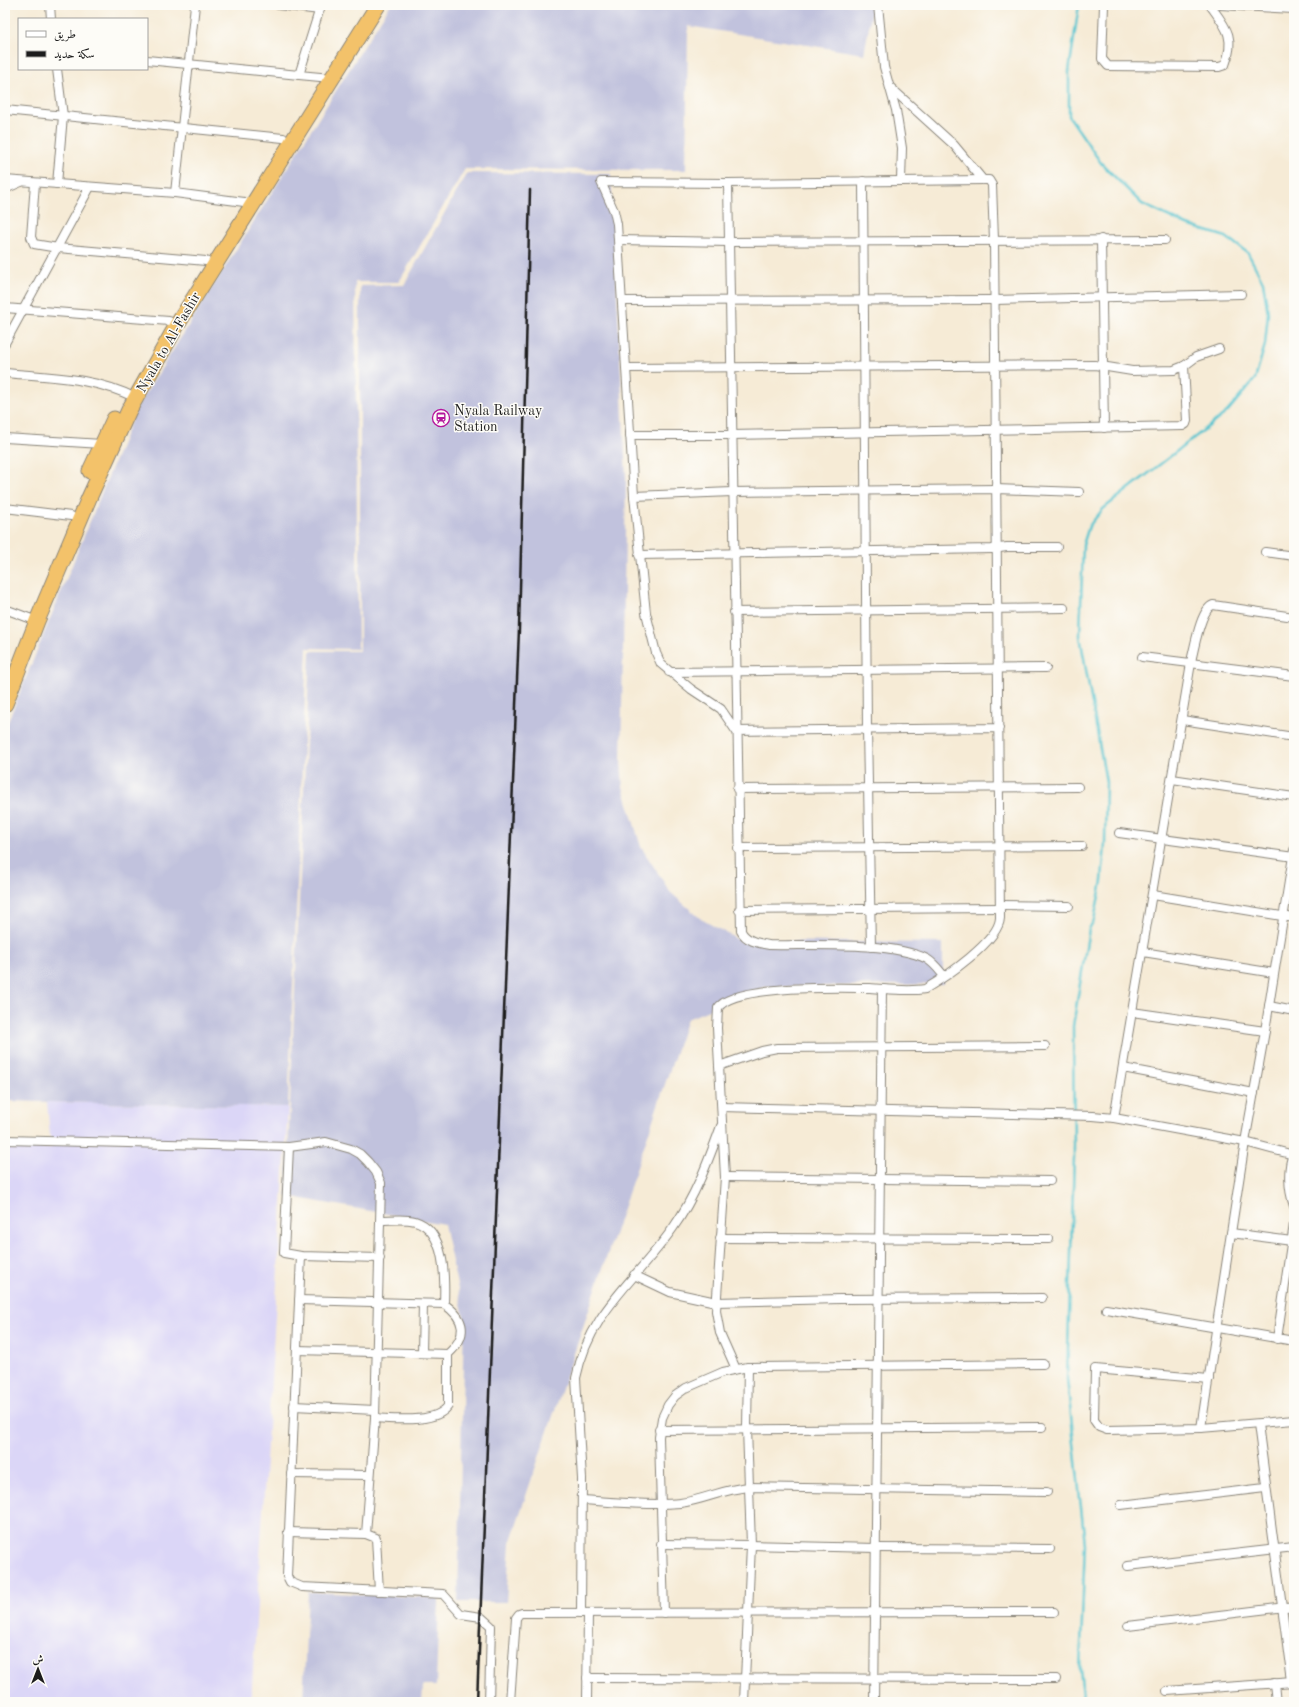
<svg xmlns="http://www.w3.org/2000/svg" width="1299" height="1707" font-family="'Old Standard TT',Amiri,serif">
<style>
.built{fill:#dbd6f7}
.industrial{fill:#c1c2dd}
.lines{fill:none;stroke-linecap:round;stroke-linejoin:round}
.stream{stroke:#58c5d0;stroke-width:2.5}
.street-casing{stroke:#898479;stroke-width:10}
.highway-casing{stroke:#898479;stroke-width:17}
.street{stroke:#fff;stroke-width:8}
.highway{stroke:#f3c26a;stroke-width:15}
.rail{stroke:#1c1c1c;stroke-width:2.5}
.labels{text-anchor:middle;stroke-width:3;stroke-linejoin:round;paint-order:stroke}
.street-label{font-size:14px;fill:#1c1c1c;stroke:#fdfcf7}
.poi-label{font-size:14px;fill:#1c1c1c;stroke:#fdfcf7;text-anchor:start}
</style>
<rect width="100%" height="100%" fill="#fdfcf7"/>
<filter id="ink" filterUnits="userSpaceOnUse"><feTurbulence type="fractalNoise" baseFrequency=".025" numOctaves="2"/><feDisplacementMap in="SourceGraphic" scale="8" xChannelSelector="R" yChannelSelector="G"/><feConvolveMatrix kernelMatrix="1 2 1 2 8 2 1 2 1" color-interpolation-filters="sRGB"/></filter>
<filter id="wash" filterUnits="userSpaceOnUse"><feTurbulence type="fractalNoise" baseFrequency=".012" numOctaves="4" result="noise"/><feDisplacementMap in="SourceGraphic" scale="16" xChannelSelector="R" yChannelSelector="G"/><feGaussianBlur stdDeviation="0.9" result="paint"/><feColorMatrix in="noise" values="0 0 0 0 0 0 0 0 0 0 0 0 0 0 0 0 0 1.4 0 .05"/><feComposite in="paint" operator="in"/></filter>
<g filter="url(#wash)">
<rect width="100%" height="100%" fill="#f6ebd6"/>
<path class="built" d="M47 1102 288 1107 251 1702H5V1147L51 1148Z"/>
<g class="industrial">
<path d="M390 5H873L864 54 688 26 686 170 465 169 399 282H355L358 649 307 648 288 1107 5 1101V729L136 409Z"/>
<path d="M467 173 611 174 626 478 621 763 623 787 641 847 670 892 701 919 740 941 943 943V984L764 987 687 1019 510 1543 506 1602H458L464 1317 444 1224 286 1196 310 651H360V286L404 285Z"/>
<path d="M308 1592 439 1598 436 1686H423L422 1702H303Z"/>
</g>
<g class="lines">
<path class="stream" d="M1079 5 1069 71V116L1101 163 1142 204 1187 225 1226 237 1248 253 1263 282 1268 313 1265 345 1255 379 1227 412 1103 509 1089 526 1083 545 1080 636 1106 782 1105 844 1102 881 1094 920 1089 929 1073 1026 1074 1157 1067 1379 1085 1544 1080 1670 1084 1702"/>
</g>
</g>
<g filter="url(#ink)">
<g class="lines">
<g class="street-casing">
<g id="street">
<path d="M50 5 51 19"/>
<path d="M278 5 320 10"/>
<path d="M321 5 299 75 331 78"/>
<path d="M878 5 884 67 896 110 902 148 901 180"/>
<path d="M1104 5 1102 59 1108 66 1219 67 1225 65C1236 37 1226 27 1210 5"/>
<path d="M1220 5 1294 9"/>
<path d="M147 60 299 75"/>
<path d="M57 69 63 116 57 184"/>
<path d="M890 87 954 145 983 180"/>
<path d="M5 110 283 138"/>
<path d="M5 180 175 193 252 203"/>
<path d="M863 181 867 729 871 947"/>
<path d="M35 183 31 237 34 244 58 248 206 261"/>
<path d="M728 183 741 931C746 941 758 943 769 945 811 946 890 941 927 959 934 963 939 970 944 976"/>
<path d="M5 189 21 182"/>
<path d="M175 193 195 5"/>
<path d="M1101 239 1104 428"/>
<path d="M619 240 729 242 1165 240"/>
<path d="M622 301 995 300 1241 294"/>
<path d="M5 308 169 321"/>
<path d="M5 343 90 187"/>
<path d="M627 368 1095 365 1132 371 1174 370 1184 366 1196 357 1219 349"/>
<path d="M5 373C51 377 94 377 136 398"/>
<path d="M630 435H732L1183 426 1186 424 1187 421 1184 366"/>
<path d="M5 438 102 444"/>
<path d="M634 496 732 492 996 489 1079 492"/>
<path d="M5 508 71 516"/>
<path d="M1265 552 1294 556"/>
<path d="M639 555 992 549 1007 547H1057"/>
<path d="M5 609 37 621"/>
<path d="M734 612 1064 608"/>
<path d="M1142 657 1294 676"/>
<path d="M669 672 1046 668"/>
<path d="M1182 720 1294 737"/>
<path d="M1172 779 1294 797"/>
<path d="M737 789 1078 787"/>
<path d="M1119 833 1294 857"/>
<path d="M738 848 1082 846"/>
<path d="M1153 895 1294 918"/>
<path d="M1000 905 1069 906"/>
<path d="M739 910 1000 908"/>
<path d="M1143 952 1274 973"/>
<path d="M1269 1006 1294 1011"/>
<path d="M1132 1012 1265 1031"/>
<path d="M719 1066 762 1051 777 1048 1045 1046"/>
<path d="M1123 1068 1254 1093"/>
<path d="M722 1107 1093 1116 1114 1118 1245 1142 1294 1155"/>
<path d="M1114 1118 1192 657C1195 645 1201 609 1213 605L1294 617"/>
<path d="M5 1140 289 1147 326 1142 351 1149 360 1154 368 1162 376 1172 381 1183 375 1418 366 1534"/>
<path d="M289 1147 284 1253 301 1256 380 1258"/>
<path d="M1294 1151C1287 1168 1288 1189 1294 1206"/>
<path d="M725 1177 1050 1181"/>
<path d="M381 1220C391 1220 405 1218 415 1221 446 1230 445 1279 444 1304"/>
<path d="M1231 1233 1292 1241"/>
<path d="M720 1238 1049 1239"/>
<path d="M301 1256 287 1576 290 1582 302 1587 443 1594 461 1614 481 1617 491 1626 489 1702"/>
<path d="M634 1275 670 1292 716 1302 840 1299 1042 1298"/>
<path d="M299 1300 444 1304C466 1319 468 1336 448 1354V1406C436 1424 394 1419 375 1418"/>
<path d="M1106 1309 1294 1341"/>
<path d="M1277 1339 1294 1224"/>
<path d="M297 1350 448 1354"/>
<path d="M422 1353 423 1304"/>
<path d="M736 1369 720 1333 716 1311 725 1177 717 1028 718 1008C733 984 841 988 870 988 888 989 907 992 925 989 944 978 999 941 1000 918L994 240 992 185 989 180H983L728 183 601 182 614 211 617 224 634 496 646 613 656 653 661 664 691 689 721 709 736 731 999 728"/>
<path d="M1209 1379 1095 1369 1094 1420 1099 1427 1107 1430 1201 1428 1294 1420"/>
<path d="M294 1406 375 1410"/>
<path d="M1258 1424 1292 1682"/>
<path d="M1201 1428 1245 1142 1265 1031 1294 850"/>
<path d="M659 1430 1042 1427"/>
<path d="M291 1474 370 1475"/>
<path d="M582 1500C614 1502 648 1506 680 1503 704 1500 723 1489 749 1487L1047 1492"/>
<path d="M1121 1505 1265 1488"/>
<path d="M288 1532 366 1534 376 1538 379 1591"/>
<path d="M661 1544 751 1545 876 1548 1050 1549"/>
<path d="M1128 1566 1294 1547"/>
<path d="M581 1613 582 1479 576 1378C590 1310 636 1281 673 1228 695 1197 708 1162 721 1126"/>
<path d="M664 1613 659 1437 662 1418 668 1405 675 1396 686 1388 723 1372 748 1367 1043 1364"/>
<path d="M1128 1626 1294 1606"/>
<path d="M587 1678 1056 1679"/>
<path d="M1274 1683 1276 1702"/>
<path d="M1167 1691 1294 1682"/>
<path d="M510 1702 516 1618 519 1614 522 1613 1054 1612"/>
<path d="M587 1702 588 1613"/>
<path d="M744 1702 751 1545 747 1428 748 1367"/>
<path d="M874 1702 882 989"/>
</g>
</g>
<g class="highway-casing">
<g id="highway">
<path d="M90 471 114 419"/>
<path d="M5 704 37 621 89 498 129 410 177 325 378 5"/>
</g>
</g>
<use href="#street" class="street"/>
<use href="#highway" class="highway"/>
<path class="rail" d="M477 1702 519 629 530 190"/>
</g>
</g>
<defs>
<g id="station-ring" transform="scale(0.9)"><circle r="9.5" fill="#fdfcf7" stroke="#b5179e" stroke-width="1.5"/><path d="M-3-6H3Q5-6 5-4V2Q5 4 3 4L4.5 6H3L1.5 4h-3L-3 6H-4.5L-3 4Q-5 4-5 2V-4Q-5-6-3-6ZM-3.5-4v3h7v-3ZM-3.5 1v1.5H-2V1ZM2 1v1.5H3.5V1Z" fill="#b5179e"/></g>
</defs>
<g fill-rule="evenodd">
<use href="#station-ring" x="441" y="418"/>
</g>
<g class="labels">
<g class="street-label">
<text transform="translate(168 342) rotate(-60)" y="5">Nyala to Al-Fashir</text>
</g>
<g class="poi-label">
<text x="454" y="415">Nyala Railway<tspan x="454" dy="16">Station</tspan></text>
</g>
</g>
<rect width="1299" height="1707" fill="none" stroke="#fdfcf7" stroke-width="20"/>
<rect x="18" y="18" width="130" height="52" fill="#fdfcf7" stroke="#a3a29f"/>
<rect x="26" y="31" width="20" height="6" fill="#ffffff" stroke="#a3a29f"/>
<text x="54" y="38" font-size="12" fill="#1c1c1c">طريق</text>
<rect x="26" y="51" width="20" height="6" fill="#1c1c1c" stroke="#a3a29f"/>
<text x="54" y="58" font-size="12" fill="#1c1c1c">سكة حديد</text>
<g transform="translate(38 1669)" stroke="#fdfcf7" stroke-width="3" paint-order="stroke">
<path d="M0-3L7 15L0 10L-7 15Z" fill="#1c1c1c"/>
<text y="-6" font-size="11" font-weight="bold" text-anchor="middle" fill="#1c1c1c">ش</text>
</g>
</svg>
